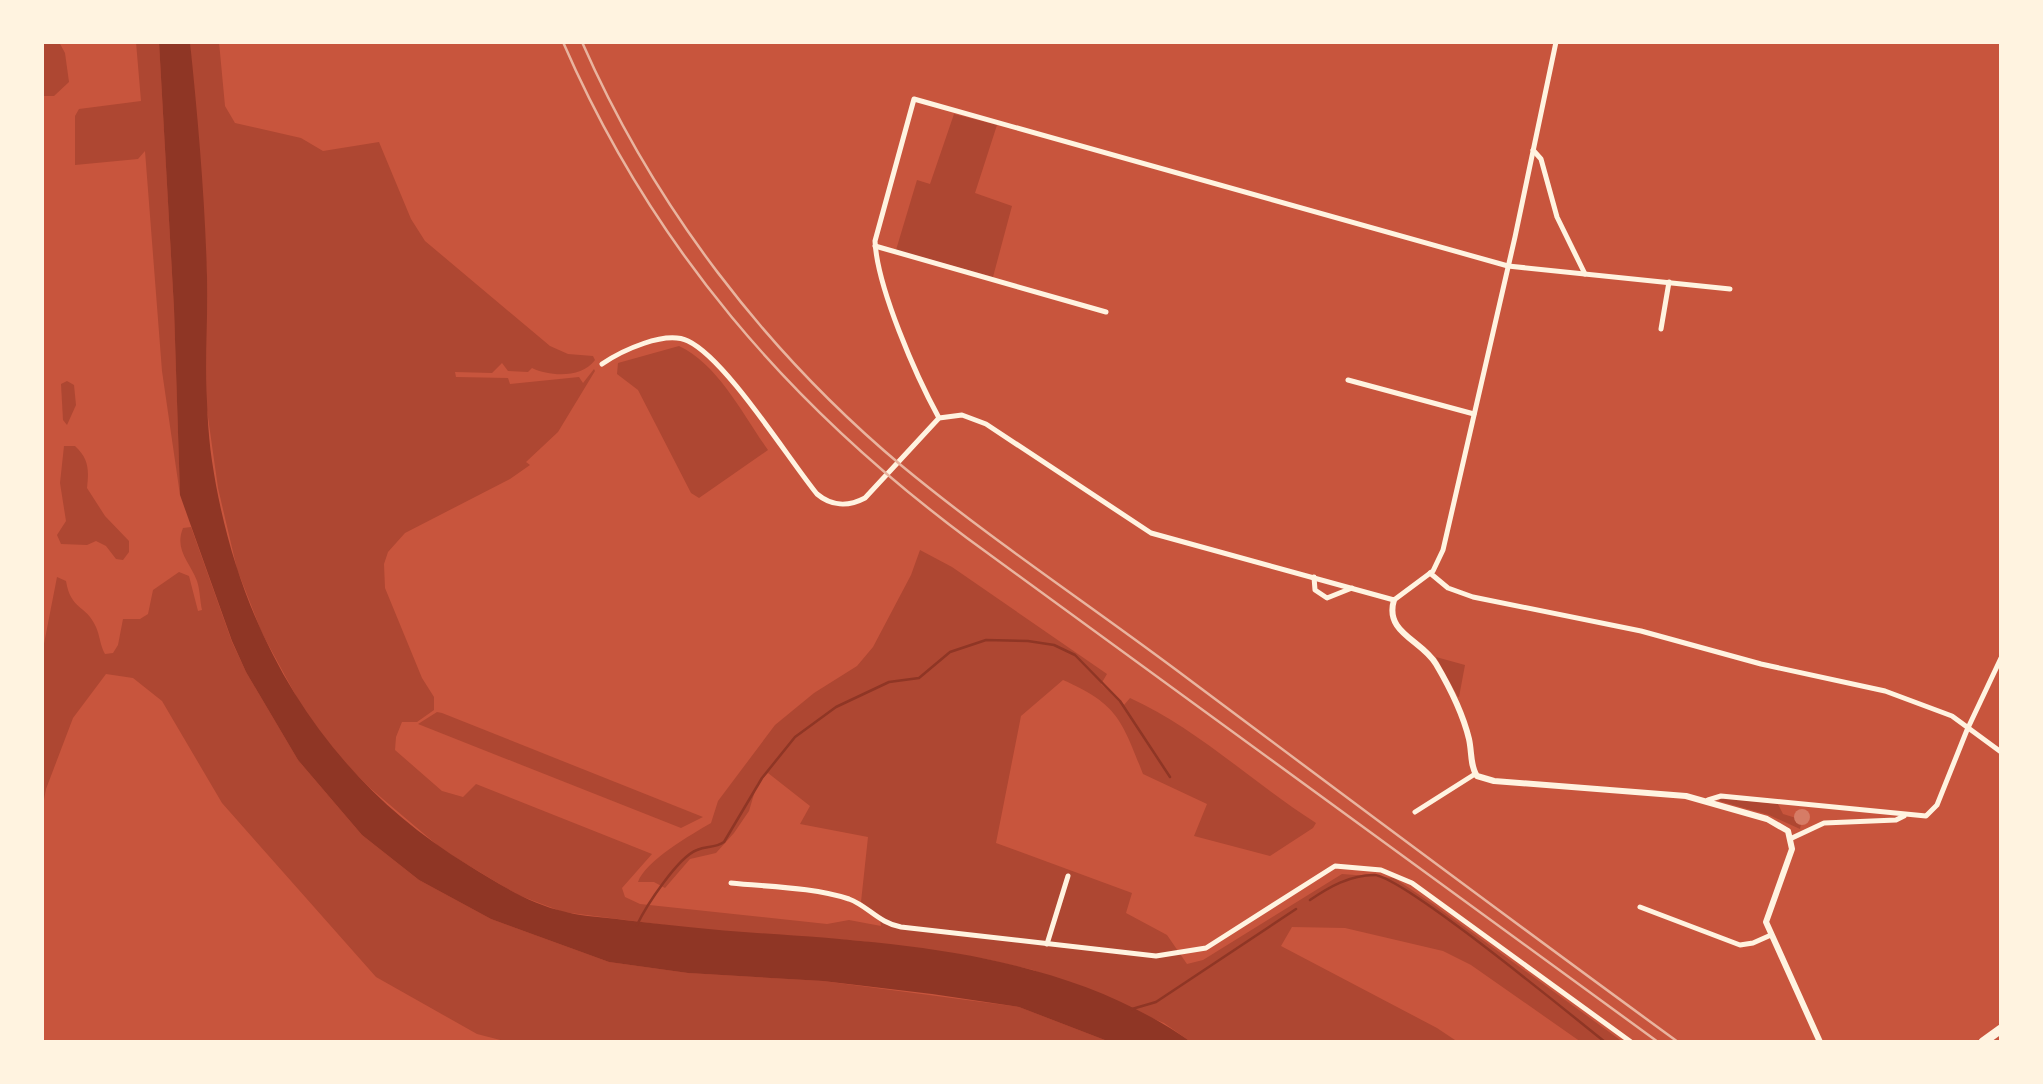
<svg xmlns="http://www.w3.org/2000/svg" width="2043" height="1084" font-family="'Playfair Display',serif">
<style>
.green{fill:#ae4732}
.water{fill:#8f3625}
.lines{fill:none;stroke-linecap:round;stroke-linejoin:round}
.stream{stroke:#8f3625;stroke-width:2.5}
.building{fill:#d67c66}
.minor{stroke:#fff3e0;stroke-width:5}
.tertiary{stroke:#fff3e0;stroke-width:6}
.motorway{stroke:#fff3e0;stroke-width:9}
.rail{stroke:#e9b49f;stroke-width:2.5}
</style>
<rect width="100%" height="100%" fill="#c8553d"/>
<g class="green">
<path d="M42 42H59L65 53 69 82 54 96H42Z"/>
<path d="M136 42H159L174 309 180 495 162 371 145 151 138 159 75 165V116L79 109 141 101Z"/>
<path d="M190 42H219L225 106 235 123 301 138 323 151 379 142 411 219 425 241 550 346 568 354 593 356 595 360C582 378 551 377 532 368L528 372 508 371 502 363 492 373 455 372 456 377 508 378 510 384 579 377 583 383 594 369 595 371 558 432 526 462 530 465 510 479 405 533 388 552 384 564 385 588 422 678 434 697V710L417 722H402L396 737 395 750 442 791 463 797 476 784 652 854 622 888 625 897 640 904 827 924 849 920 881 926 879 915 861 902 868 837 800 824 810 806 768 773 757 784 749 811 734 833 716 853 690 859 665 888 654 882H638C645 861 692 834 711 823L718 801 775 725 814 693 857 666 873 647 911 575 920 550 952 567 1107 674 1101 684 1124 705 1130 698C1198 729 1253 783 1316 823L1313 828 1270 856 1194 836 1207 804 1143 774C1122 721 1118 704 1063 680L1021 716 996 843 1132 893 1126 913 1167 935 1187 964 1203 960 1342 874 1394 878 1433 904 1623 1042H1581L1471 965 1443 951 1345 928 1292 927 1281 946 1437 1028 1458 1042H1191L1164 1023 1033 970 986 959 861 941 704 930 563 912 518 895 443 850 370 788 338 756 302 707 262 633 237 569 218 488 207 410V275Z"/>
<path d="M954 114 997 125 975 193 1012 206 993 277 896 250 917 180 930 184Z"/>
<path d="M679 346C718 364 743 415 768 450L699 498 691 493 638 390 617 374 618 363Z"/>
<path d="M67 381 74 385 76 405 67 425 63 420 61 384Z"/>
<path d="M64 446H75C89 459 89 470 87 488L105 516 129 541V552L123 560 116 559 106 546 96 541 87 545 61 544 57 535 66 521 60 483Z"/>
<path d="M191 527 232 642 246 672 298 760 362 835 419 880 491 919 609 962 688 973 823 981 1019 1007 1110 1042H508L477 1034 376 977 222 803 162 701 133 678 106 674 73 718 46 789 42 811V654L57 577 66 581C71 611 86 604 96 627 100 636 100 645 105 654L113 653 118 645 123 619H140L148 614 153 590 179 572 189 576 198 611 202 610C200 601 200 590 197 581 190 562 174 550 183 528Z"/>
<path d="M1436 657 1465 665 1459 697H1458Z"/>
<path d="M437 712 442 713 703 817 681 828 418 724Z"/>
<path d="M1720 798 1778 804 1783 814 1796 818V823L1801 824 1800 829 1769 815 1719 801Z"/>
</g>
<path class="water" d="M159 42H190C198 119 205 199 207 276 208 338 203 399 212 461 237 629 321 776 468 865 499 884 529 904 566 912 585 917 605 917 624 920 668 925 713 930 757 933 905 943 1066 954 1191 1042H1110L1019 1007 932 994 823 981 688 973 609 962 491 919 419 880 362 835 298 760 246 672 232 641 180 495 174 309Z"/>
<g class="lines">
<g class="stream">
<path d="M1310 900C1329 887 1350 875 1374 875 1403 876 1572 1016 1605 1042"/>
<path d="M637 925C646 906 678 857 697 850 707 846 715 848 724 842L762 778 795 737 836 707 889 682 919 678 950 652 986 640 1028 641 1054 645 1075 655 1120 701 1170 777"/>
<path d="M1132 1009 1156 1002 1296 909"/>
</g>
</g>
<circle class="building" cx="1802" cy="817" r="8"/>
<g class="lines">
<g class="minor">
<path d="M1533 150 1541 159 1557 217 1585 274"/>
<path d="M875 246 1106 312"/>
<path d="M1661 329 1669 282"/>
<path d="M602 364C621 351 665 330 688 341 726 359 787 457 817 494 831 506 848 507 865 498L939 418 962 415 986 424 1151 533 1394 600 1433 571 1443 550 1515 237 1556 42"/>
<path d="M1348 380 1474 414"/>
<path d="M939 418C916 376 877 287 875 241L914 99 1508 266 1730 289"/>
<path d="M1430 573 1448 588 1473 597 1641 631 1761 664 1885 691 1952 716 2001 752"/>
<path d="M1314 577 1315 590 1327 598 1352 588"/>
<path d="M1708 800 1721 796 1926 816 1937 805 1967 730 2001 658"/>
<path d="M1415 812 1475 774"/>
<path d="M1792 838 1824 823 1896 820 1904 816"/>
<path d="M731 883C769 887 812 887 849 899 868 906 879 923 901 927L1156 956 1206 948 1335 866 1381 870 1412 883 1631 1042"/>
<path d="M1640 907 1740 945 1753 943 1771 935"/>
<path d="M1047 944 1068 876"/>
</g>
<path class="tertiary" d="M1394 600C1384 633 1422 640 1436 664 1449 686 1463 714 1469 739 1472 752 1470 766 1477 776L1494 781 1686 796 1767 819 1788 831 1792 849 1766 922 1820 1042"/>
<path class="motorway" d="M1983 1042 2001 1029"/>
<g class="rail">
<path d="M563 42C652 247 789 405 967 538L1658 1042"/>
<path d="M582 42C654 206 765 351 902 466 989 538 1084 601 1175 669 1342 794 1509 919 1678 1042"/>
</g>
</g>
<rect width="2043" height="1084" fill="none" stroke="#fff3e0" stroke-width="88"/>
</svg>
